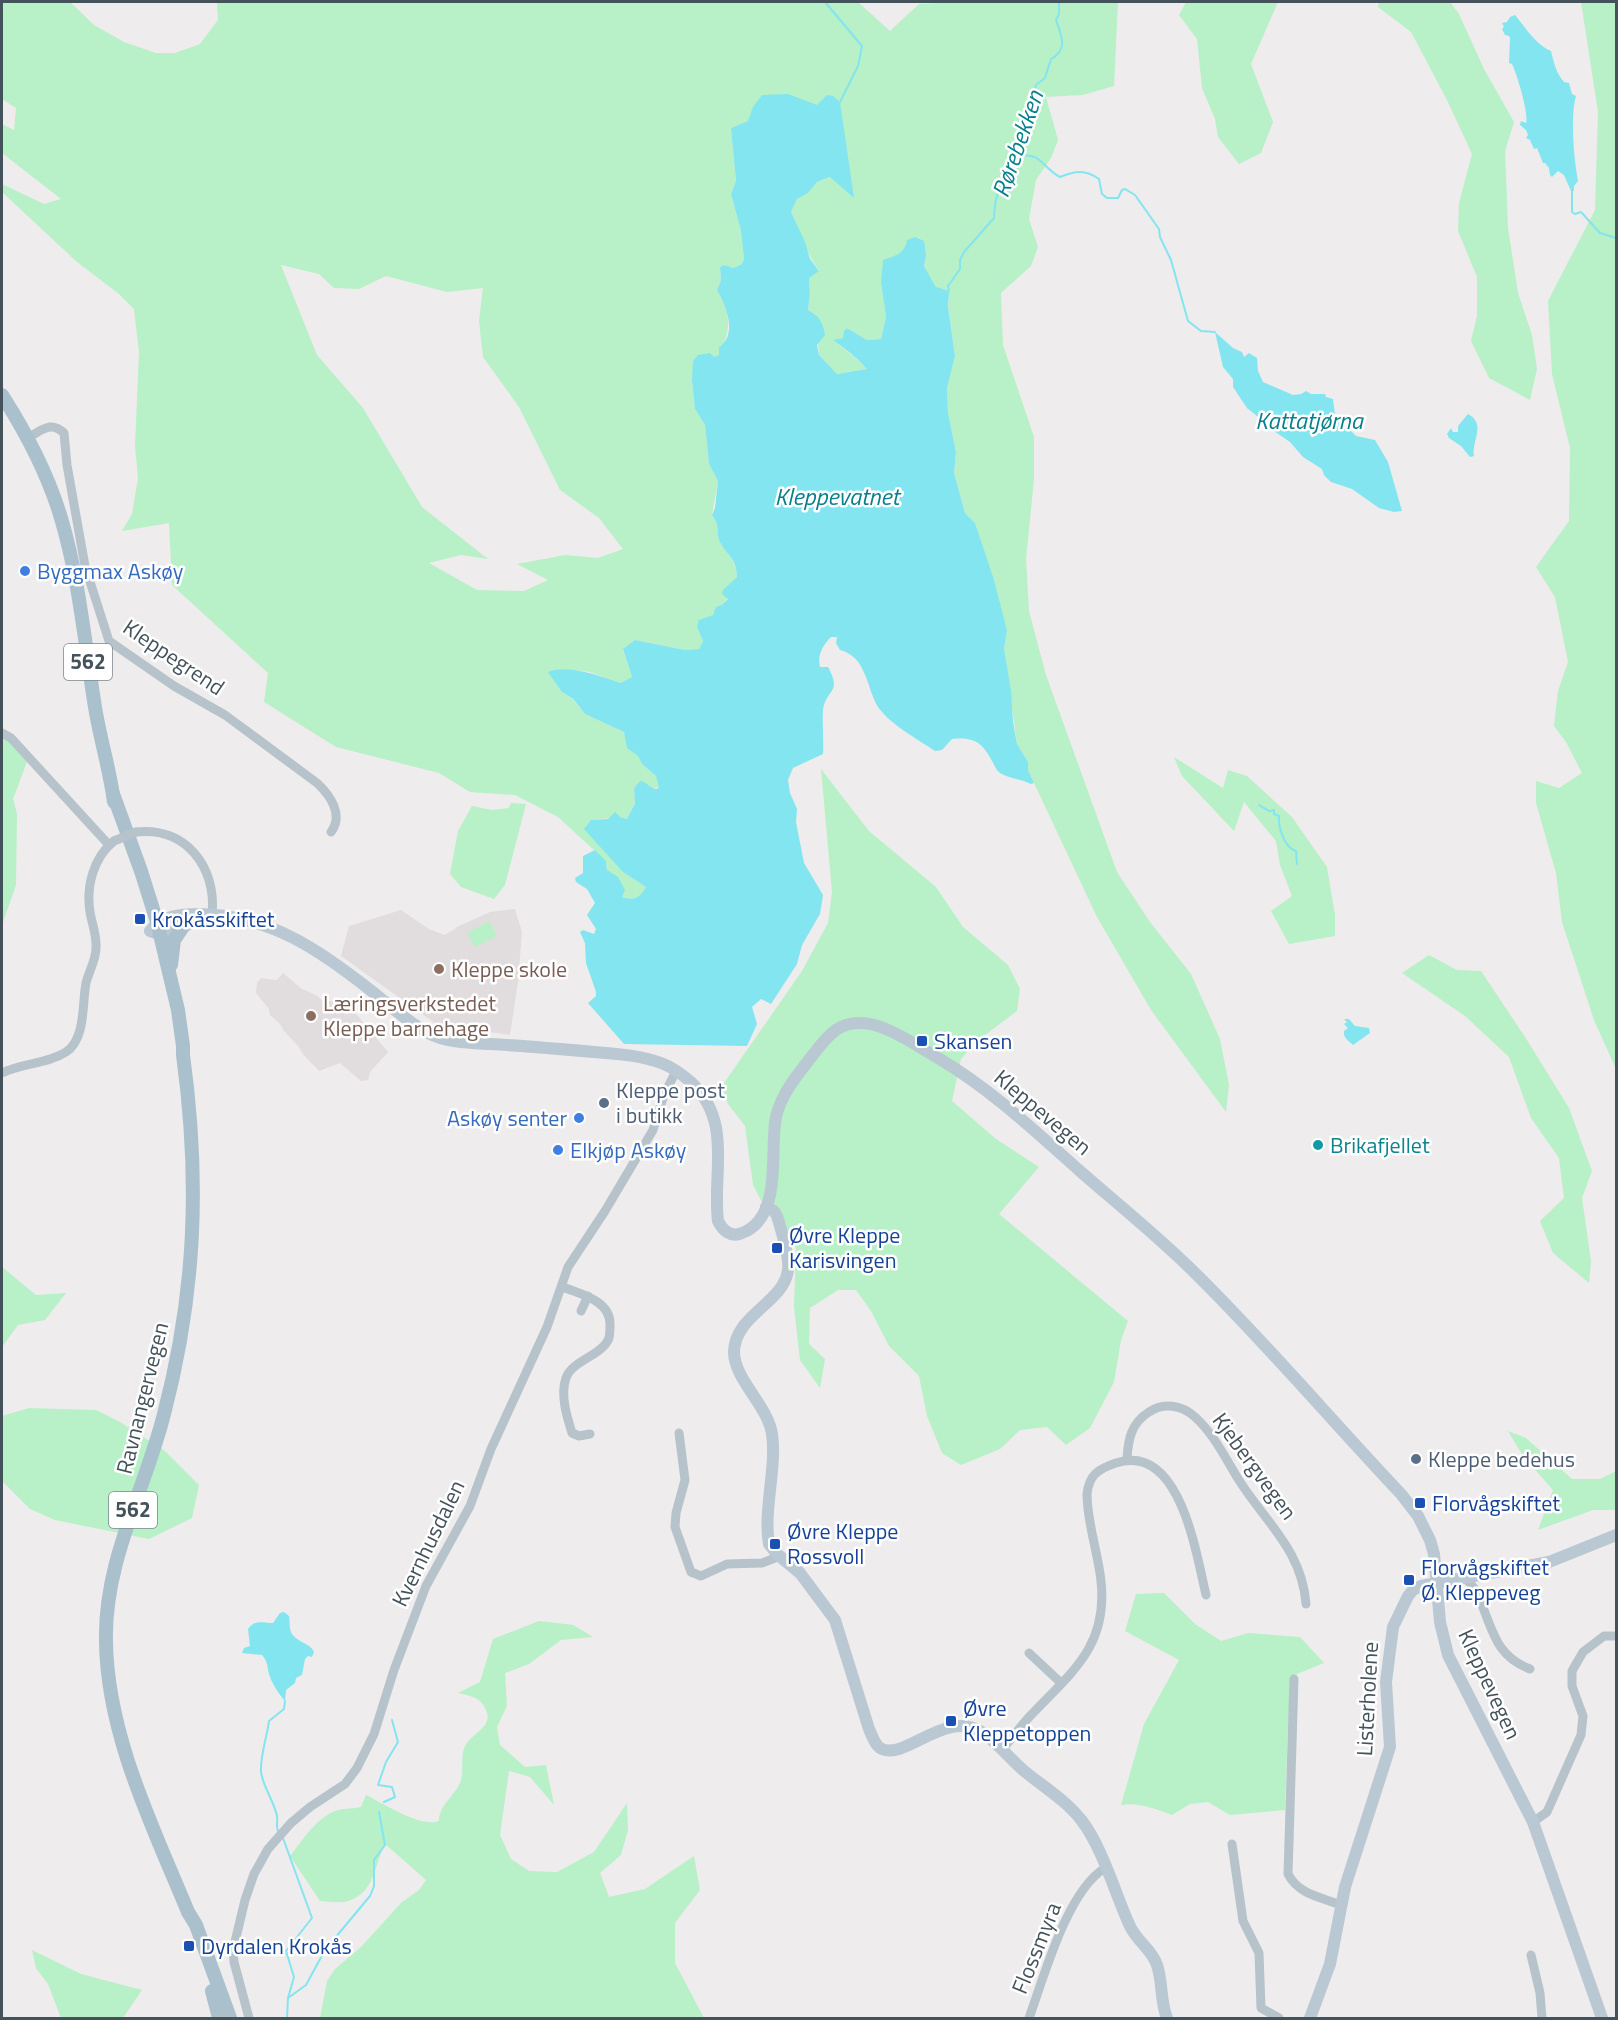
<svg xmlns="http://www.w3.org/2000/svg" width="1618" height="2020" font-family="'Titillium Web',sans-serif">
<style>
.education{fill:#e1dddf}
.green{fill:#b8f0c7;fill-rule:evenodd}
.water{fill:#83e5ef}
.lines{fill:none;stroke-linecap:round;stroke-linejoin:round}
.stream{stroke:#83e5ef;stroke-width:2}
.street{stroke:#b7c3cb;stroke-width:9}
.secondary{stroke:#b9c8d2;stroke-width:12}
.primary{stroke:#aac0cd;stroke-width:14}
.street-bridge{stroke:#b7c3cb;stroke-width:9}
.shop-dot{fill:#3f7fe0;stroke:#fff;stroke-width:2}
.transit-dot{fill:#1a4fb4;stroke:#fff;stroke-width:2}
.education-dot{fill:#8d6e63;stroke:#fff;stroke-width:2}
.service-dot{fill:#5c6f8a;stroke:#fff;stroke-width:2}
.culture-dot{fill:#0f9aa8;stroke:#fff;stroke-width:2}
.labels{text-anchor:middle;stroke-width:5;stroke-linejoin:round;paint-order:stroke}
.shield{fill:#fff;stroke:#7c868c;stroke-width:1.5}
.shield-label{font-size:21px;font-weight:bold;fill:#44525b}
.shop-label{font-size:22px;fill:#366cbe;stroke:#fff;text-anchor:start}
.street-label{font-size:22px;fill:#44525b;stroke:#fff}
.transit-label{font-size:22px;fill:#164399;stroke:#fff;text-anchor:start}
.education-label{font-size:22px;fill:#785e54;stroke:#fff;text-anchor:start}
.service-label{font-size:22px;fill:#4e5e75;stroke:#fff;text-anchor:start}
.culture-label{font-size:22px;fill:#0d838f;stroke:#fff;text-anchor:start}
.water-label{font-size:24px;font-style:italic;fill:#087f8c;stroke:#fff}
</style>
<rect width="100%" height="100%" fill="#efeced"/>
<g class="education">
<path d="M515 909 522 932 518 982 510 1035 436 1024 341 956 349 926 401 910 429 929 445 935 459 926 490 912Z"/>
<path d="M283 973 302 989 318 996 322 1001H335L342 997 388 1052 370 1072 368 1080 361 1081 340 1063 319 1071 302 1053 299 1047 284 1031 280 1024 270 1015 269 1009 256 993 257 982 261 978 277 980Z"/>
</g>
<g class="green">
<path d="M2 2H70L94 25 124 42 156 53H175L200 44 218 20 217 2H858L890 31 919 4 959 2H1118L1114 86 1083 95 1046 97 1058 140 1051 158 1036 180 1029 219 1038 247 1031 266 1001 293 1003 345 1034 437V479L1026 559 1029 611 1046 675 1117 872 1150 922 1191 974 1220 1039 1229 1085 1226 1112 1151 1010 1097 917 1034 783 1028 770V762L1017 744 1004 649 1007 630 975 523 965 513 954 473 956 452 948 413 947 388 955 356 948 307 949 300 936 287 924 266 926 256 906 248 881 283 886 317 881 339 867 340 847 328 843 338 834 340 868 369 837 374 819 355 816 315 808 310 810 294 809 277 819 270C807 256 800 230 791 212L797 199 808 193 817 182 831 177 854 197 817 105 753 112 748 121 731 128 736 181 731 194 741 231 744 259 742 264 732 268 724 265 720 267 721 280 717 290C732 315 731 330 719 355L694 368 692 380 695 409 705 425 709 464 718 481 712 515C721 528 715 532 720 542 728 558 735 556 737 577 729 583 732 591 727 599 720 611 708 619 697 627L703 641 699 649 685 650 635 640 623 650 632 677 620 683 590 672 564 669 562 692 572 699 585 714 624 732 628 748 638 756 642 764 656 776 660 787 652 789 640 781 634 788 635 802 627 819 620 817 591 820C609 856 612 865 646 887 639 898 635 901 622 897L607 870 606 861 558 817 515 795 470 792 439 773 336 747 264 702 268 673 172 585 169 523 122 531 132 514 138 478 135 446 139 352 134 309 119 294 77 262 2 192V184L44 204 61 199 2 153V124L14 130 16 108 2 99ZM281 265 319 274 334 288 359 289 386 276 447 292 483 288 479 321 483 357 519 407 560 490 599 518 623 549 598 558 565 555 517 564 548 580 524 591 477 590 429 563 461 555 488 559 422 507 363 408 317 355Z"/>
<path d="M1186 2H1278L1251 64 1273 122 1261 153 1239 164 1218 137 1215 119 1202 88 1197 39 1179 15Z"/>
<path d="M1379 2H1450L1459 14 1484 69 1514 122 1505 151 1508 228 1518 293 1532 335 1537 369 1530 400 1489 378 1471 341 1477 316V277L1458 231 1459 203 1472 154 1447 100 1411 32 1378 7Z"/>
<path d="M1581 2H1616V1069L1594 1020 1562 922 1556 873 1536 803V781L1559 788 1582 773 1566 742 1554 726 1558 691 1568 662 1555 597 1536 567 1569 521 1570 448 1552 374 1548 301 1595 210 1598 112Z"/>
<path d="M2 735 28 759 13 799 17 814 16 885 2 925Z"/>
<path d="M1174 757 1223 788 1228 770 1247 776 1292 817 1327 867 1335 915V936L1289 944 1271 911 1292 896 1280 865 1276 841 1244 802 1234 831 1182 776Z"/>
<path d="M821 769 869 831 936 887 963 927 1008 965 1020 989 1017 1011 977 1041 961 1059 952 1101 996 1139 1039 1167 999 1214 1128 1321 1121 1340 1114 1382 1090 1428 1066 1445 1047 1427 1020 1430 1000 1449 961 1465 942 1453 927 1416 919 1376 889 1346 871 1311 856 1290H838L810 1308 809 1344 825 1359 820 1388 800 1360 794 1307 796 1248 763 1204 753 1185 745 1126 728 1104 722 1086 802 971 828 923 832 892Z"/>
<path d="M511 803 526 804 505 885 494 899 461 887 450 874 458 831 472 806 492 810 509 808Z"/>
<path d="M489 921 497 936 475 947 467 933Z"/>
<path d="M1429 955 1457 970 1481 971 1527 1040 1569 1108 1592 1171 1582 1198 1591 1261 1589 1283 1553 1253 1540 1221 1564 1198 1559 1158 1531 1118 1509 1057 1465 1016 1402 973Z"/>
<path d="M2 1267 36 1295 66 1293 45 1320 18 1325 2 1347Z"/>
<path d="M29 1408 96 1410 120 1422 165 1451 199 1485 192 1518 149 1539 55 1520 30 1509 2 1481V1416Z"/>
<path d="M1508 1431 1526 1438 1572 1479H1600L1616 1471V1510H1593L1538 1530 1553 1490 1523 1456Z"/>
<path d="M1164 1593 1195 1624 1221 1641 1248 1633 1300 1637 1324 1663 1297 1674 1288 1724 1285 1810 1230 1815 1208 1802 1190 1804 1172 1815C1155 1809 1139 1802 1121 1805L1144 1724 1179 1660 1125 1631 1136 1594Z"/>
<path d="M539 1621 573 1625 593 1637 561 1640 529 1664 505 1673 507 1706 497 1727 500 1745 525 1767 546 1765 554 1805 530 1777 509 1771 500 1835 511 1859 529 1871 557 1872 594 1852 627 1803 628 1830 621 1855 600 1873 609 1897 645 1889 694 1856 700 1890 675 1923V1963L704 2018H320L327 1981 335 1969 361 1947 401 1903 419 1890 426 1880 385 1844C374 1865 375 1893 348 1901 340 1904 328 1901 320 1901L290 1856C304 1839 316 1817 338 1810 346 1808 353 1809 361 1807L366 1795C384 1804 421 1828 439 1821 439 1806 452 1798 459 1785 465 1775 460 1760 464 1749 469 1733 496 1728 485 1708 480 1697 470 1696 458 1693L480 1682 493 1639Z"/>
<path d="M32 1950 81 1974 142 1990 123 2018H61L48 1984 36 1968Z"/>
</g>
<g class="water">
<path d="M1515 15C1525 27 1536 45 1551 51 1554 63 1556 73 1564 82L1569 83 1572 94 1576 96C1570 116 1574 160 1578 181L1574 186V191H1571L1564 175 1558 171 1552 177 1550 175 1549 168 1545 163H1543L1537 148 1534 149 1530 140 1526 138 1528 135 1526 130 1520 125 1521 121 1526 123C1529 114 1517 74 1512 64L1509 63 1510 38 1509 36 1505 35 1502 29 1504 27 1502 23 1507 22 1510 17Z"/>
<path d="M788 94 817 105 827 95 833 96 840 102 854 198 830 177 817 182 808 193 797 199 791 212 805 242 810 259 819 271 809 278 810 294 808 310C819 316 823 322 825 335L817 345 819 355 837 374 867 369C857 358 846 349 833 340L843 338 844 331 847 328 867 340 881 339 886 317 881 283 883 260C895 256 905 254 907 240L915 237 924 241 926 256 924 266 936 287 949 291 948 307 955 356 947 388 948 413 956 452 954 473 965 513 975 523 993 577 1007 630 1004 649 1011 691 1013 722 1017 744 1028 762V770L1034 783 1031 784C1021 779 1010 779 1000 773 996 770 995 766 992 761 982 742 974 737 952 739L942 750 935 751C916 738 891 725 878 707 866 687 867 657 840 650L836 643 837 637H831C823 645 817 655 820 667H828C843 694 825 689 823 711 822 725 824 740 823 754L793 768 788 780 790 793 797 809 796 822 804 863 823 895 820 914 802 945 797 964 771 1004 761 999 752 1007 757 1024 747 1046 624 1044 588 1003 596 996V992L586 963 585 943 580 932 583 930 594 934 596 929 587 915 595 903 587 889 576 882 575 878 583 873V856L595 850 606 861 607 870 618 877 625 890 622 897C635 901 639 898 646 887L623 872 584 829 591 820 608 819 615 812 620 817 627 819 635 803 634 788 640 781C646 781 650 789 657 789L659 787 656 776 642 764 638 756 627 748 624 732 585 714 573 699 562 692 548 672C568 664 600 676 620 683L632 677 623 649 635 640 685 650 699 649 703 641 697 627 699 620 713 615 716 607 722 605 728 599 722 594 723 590 737 577C736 556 728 558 720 542 715 532 721 527 712 515L715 508 718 481 709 464 705 425 695 409 692 380 693 361 698 355 710 353 714 357 719 355V347C738 335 726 305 717 290L721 280 720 267 724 265 733 268 742 264 744 259 741 231 731 194 736 181 731 128 748 121 753 107 762 95Z"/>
<path d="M1215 332 1233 348 1242 352 1244 357 1249 353 1257 358 1258 371 1263 382 1293 395 1301 394 1306 391 1311 394H1325L1326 397 1333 399 1335 415 1338 417 1340 424 1345 425 1356 436 1375 440 1388 462 1402 511 1394 512 1379 508 1352 489 1331 482 1324 475 1322 469 1303 457 1290 442 1264 424 1263 421 1247 408 1233 387V379L1223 367Z"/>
<path d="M1468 414C1487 424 1471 442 1474 456L1470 457 1461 446 1449 438 1447 434 1451 428 1453 432H1458V426Z"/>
<path d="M1344 1019H1349L1355 1026 1369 1028 1370 1033 1353 1045C1348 1040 1343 1038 1344 1031L1348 1028 1344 1024 1347 1022Z"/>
<path d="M284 1612 289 1616C290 1621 289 1627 291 1632 296 1643 310 1642 314 1652L312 1657 308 1656 305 1659 302 1675 296 1678 295 1683 286 1690 285 1701C279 1694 272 1684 269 1674 267 1666 268 1662 262 1655L242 1653 244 1648 250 1646 248 1629C255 1619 263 1623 273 1623L280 1613Z"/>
</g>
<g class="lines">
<g class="stream">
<path d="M825 2 862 46 858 66 840 102"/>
<path d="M1019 156C1042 152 1042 168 1060 177 1075 171 1085 169 1099 179L1102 194 1107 198H1118L1122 190 1125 189 1135 195 1159 229 1160 237 1171 260 1188 321 1201 331 1215 332"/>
<path d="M1572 191V212L1575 214 1581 212 1600 233 1616 238"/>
<path d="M949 291 948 286 960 269V260L964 252 994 218C994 196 1003 175 1018 160L1016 140 1027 121 1036 85 1045 78 1051 59C1069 49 1061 35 1056 20L1059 14V2"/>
<path d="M1259 805 1269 811 1274 810V814L1279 816C1278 826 1284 848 1296 851L1297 864"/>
<path d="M384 1802 395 1797 392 1787 378 1785 386 1762 398 1742 392 1720"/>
<path d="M279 1833C275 1827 278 1823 277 1816 274 1801 263 1787 261 1772 260 1756 267 1737 269 1721L284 1709 285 1701"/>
<path d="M283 1838 312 1918 286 1951 294 1977 288 1998 287 2018"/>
<path d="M288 1998 306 1985 325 1950 370 1896 374 1886V1860L385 1845 379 1812"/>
</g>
<g class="street">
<path d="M27 438C42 431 50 420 64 433L67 465 85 566 109 641 174 686 225 715 317 783C330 795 344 815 331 832"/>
<path d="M2 733 11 738 109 845"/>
<path d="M136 832C186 826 217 868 212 914"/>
<path d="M2 1073C22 1063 47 1064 66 1052 86 1039 82 1003 86 983 89 971 96 960 96 948 97 936 92 924 90 912 86 887 93 858 114 841"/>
<path d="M563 1287C580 1294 610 1300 610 1324 610 1327 610 1334 609 1338 602 1356 572 1360 566 1378 560 1395 567 1417 572 1433L579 1436 590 1434"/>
<path d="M581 1311 588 1296"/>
<path d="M679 1433 685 1480 676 1513 675 1527 691 1572 701 1576 727 1564 762 1563 780 1556"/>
<path d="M1127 1459C1128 1440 1131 1423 1149 1412 1163 1402 1182 1405 1195 1417 1213 1433 1225 1457 1237 1477 1263 1520 1302 1549 1306 1604"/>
<path d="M1464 1578C1473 1584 1476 1591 1480 1600 1493 1631 1496 1656 1530 1669"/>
<path d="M1029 1653 1060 1682"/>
<path d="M1294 1679 1288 1874C1299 1895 1321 1897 1341 1905"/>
<path d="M1002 1749C1013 1738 1021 1725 1032 1714 1072 1672 1108 1646 1101 1581 1098 1552 1087 1523 1087 1494 1089 1475 1098 1469 1116 1463 1180 1442 1196 1553 1206 1595"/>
<path d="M1533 1822 1547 1812 1581 1735 1583 1716 1572 1686V1671L1583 1652 1604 1636H1616"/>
<path d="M1232 1844 1243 1921 1259 1953 1261 2008 1279 2018"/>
<path d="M1531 1955 1540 1993 1542 2018"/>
<path d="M249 2018 234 1962 233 1950 245 1900 254 1874 268 1849 291 1823 310 1807 345 1784 357 1768 374 1734 394 1670 426 1586 470 1506 491 1449 547 1327 568 1267 605 1211 653 1130 664 1095 676 1071"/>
<path d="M1029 2018C1044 1977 1067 1891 1105 1868"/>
</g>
<g class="secondary">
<path d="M212 914C200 918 169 936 160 934 156 934 153 932 150 931 161 916 181 914 199 914 270 915 320 950 374 993 391 1007 408 1022 428 1033 447 1043 470 1043 490 1044 525 1046 560 1049 594 1052 617 1054 640 1055 661 1063 672 1067 683 1075 692 1083 733 1123 712 1173 718 1221 723 1231 731 1238 742 1233 784 1217 769 1149 776 1117 781 1094 798 1074 812 1056 819 1047 826 1037 836 1030 868 1008 911 1043 938 1058 991 1089 1036 1132 1081 1172 1120 1206 1160 1238 1196 1274 1267 1344 1332 1421 1401 1494L1418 1516 1430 1540 1434 1554 1440 1622 1448 1655 1533 1822 1602 2018"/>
<path d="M766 1207 774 1211 777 1216C781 1229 790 1258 788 1270 784 1303 735 1314 734 1352 734 1379 768 1406 772 1434 777 1467 763 1511 769 1544L777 1554 800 1573 835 1620 869 1729C872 1735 874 1744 880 1748 904 1763 946 1707 983 1733 998 1743 1009 1758 1023 1770 1042 1786 1066 1800 1082 1821 1102 1847 1115 1893 1129 1924 1135 1940 1152 1949 1157 1965 1163 1983 1160 2001 1167 2018"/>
<path d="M1310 2018 1330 1964 1345 1887 1390 1747 1386 1682 1393 1627 1408 1596 1413 1590 1421 1586 1549 1562 1616 1535"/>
</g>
<g class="primary">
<path d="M2 395C27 434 48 474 61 518 79 578 85 645 95 707 100 739 110 770 114 802"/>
<path d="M113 794 141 871 157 922 178 1010 183 1046V1055C200 1179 196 1292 164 1414 145 1490 104 1561 106 1641 107 1735 153 1827 188 1912L196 1925 230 2018"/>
<path d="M171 965 174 940 182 928"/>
<path d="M212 1991 219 2018"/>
</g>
<path class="street-bridge" d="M114 841 136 832"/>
</g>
<g class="shop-dot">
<circle cx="25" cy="571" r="6"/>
<circle cx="579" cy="1118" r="6"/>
<circle cx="558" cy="1150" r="6"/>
</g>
<g class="transit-dot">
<rect x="134" y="913" width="12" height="12" rx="3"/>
<rect x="916" y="1035" width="12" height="12" rx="3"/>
<rect x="771" y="1242" width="12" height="12" rx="3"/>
<rect x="1414" y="1497" width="12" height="12" rx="3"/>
<rect x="769" y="1538" width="12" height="12" rx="3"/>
<rect x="1403" y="1574" width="12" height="12" rx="3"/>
<rect x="945" y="1715" width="12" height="12" rx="3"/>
<rect x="183" y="1940" width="12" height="12" rx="3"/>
</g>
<g class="education-dot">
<circle cx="439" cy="969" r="6"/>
<circle cx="311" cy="1016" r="6"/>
</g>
<g class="service-dot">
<circle cx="604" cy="1103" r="6"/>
<circle cx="1416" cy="1459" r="6"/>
</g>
<circle class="culture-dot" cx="1318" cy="1145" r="6"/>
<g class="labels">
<g class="shield">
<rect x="64" y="644" width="48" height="36" rx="4.5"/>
<rect x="109" y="1492" width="48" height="36" rx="4.5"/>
</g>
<g class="shield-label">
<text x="88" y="669">562</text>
<text x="133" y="1517">562</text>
</g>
<g class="shop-label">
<text x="37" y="579">Byggmax Askøy</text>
<text x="567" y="1126" text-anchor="end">Askøy senter</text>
<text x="570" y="1158">Elkjøp Askøy</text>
</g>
<g class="street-label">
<text transform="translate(174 657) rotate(34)" y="8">Kleppegrend</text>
<text transform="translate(1043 1112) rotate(40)" y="8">Kleppevegen</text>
<text transform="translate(142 1398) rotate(-76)" y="8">Ravnangervegen</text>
<text transform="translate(1255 1466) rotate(54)" y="8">Kjebergvegen</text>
<text transform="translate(428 1543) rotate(-64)" y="8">Kvernhusdalen</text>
<text transform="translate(1490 1684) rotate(65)" y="8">Kleppevegen</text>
<text transform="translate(1367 1699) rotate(-87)" y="8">Listerholene</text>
<text transform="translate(1036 1948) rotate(-68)" y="8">Flossmyra</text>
</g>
<g class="transit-label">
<text x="152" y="927">Krokåsskiftet</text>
<text x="934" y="1049">Skansen</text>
<text x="789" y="1243">Øvre Kleppe<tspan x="789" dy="25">Karisvingen</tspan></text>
<text x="1432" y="1511">Florvågskiftet</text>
<text x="787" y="1539">Øvre Kleppe<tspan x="787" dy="25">Rossvoll</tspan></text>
<text x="1421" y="1575">Florvågskiftet<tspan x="1421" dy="25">Ø. Kleppeveg</tspan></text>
<text x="963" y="1716">Øvre<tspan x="963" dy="25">Kleppetoppen</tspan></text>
<text x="201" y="1954">Dyrdalen Krokås</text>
</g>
<g class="education-label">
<text x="451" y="977">Kleppe skole</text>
<text x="323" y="1011">Læringsverkstedet<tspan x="323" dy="25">Kleppe barnehage</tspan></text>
</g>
<g class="service-label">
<text x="616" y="1098">Kleppe post<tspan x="616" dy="25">i butikk</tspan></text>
<text x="1428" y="1467">Kleppe bedehus</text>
</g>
<g class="culture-label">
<text x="1330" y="1153">Brikafjellet</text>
</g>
<g class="water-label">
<text transform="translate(1018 144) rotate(-71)" y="8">Rørebekken</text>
<text x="1309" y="429">Kattatjørna</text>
<text x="837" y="505">Kleppevatnet</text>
</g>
</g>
<rect width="1618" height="2020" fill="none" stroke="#44525b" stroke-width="6"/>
</svg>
